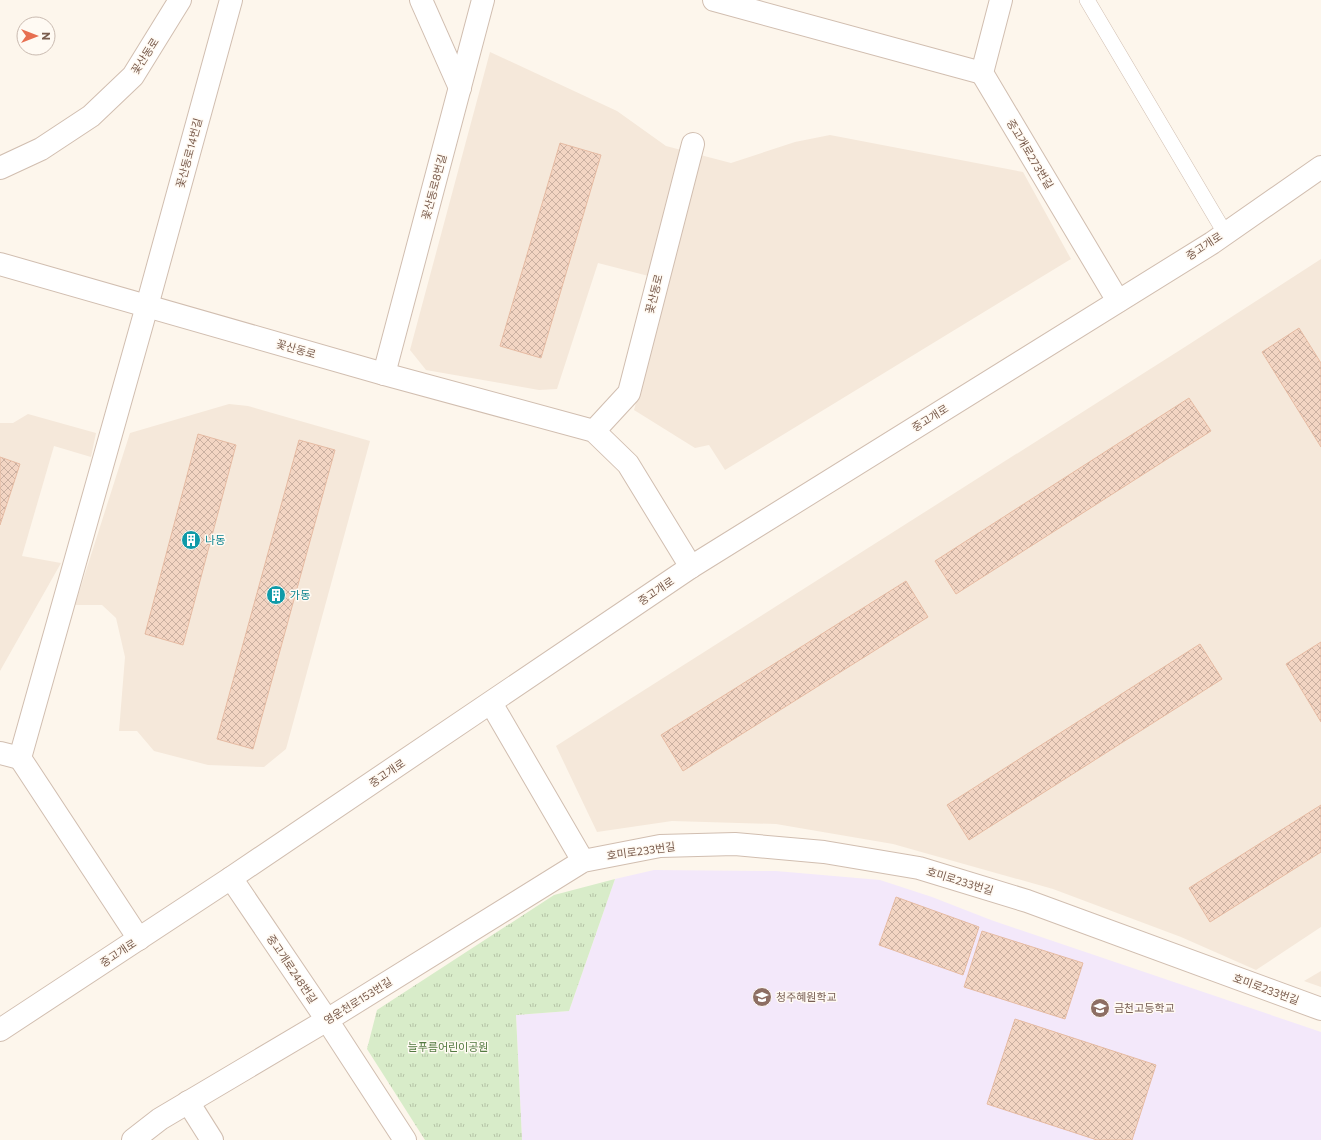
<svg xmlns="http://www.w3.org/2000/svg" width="1321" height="1140" font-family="Commissioner,'Noto Sans KR',sans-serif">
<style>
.residential{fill:#f5e8da}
.education{fill:#f3e8fa}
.park{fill:url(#park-tufts)}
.building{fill:url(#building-cross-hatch);stroke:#e6bba3}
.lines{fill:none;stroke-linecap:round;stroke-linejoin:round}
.service-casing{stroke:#d1beb0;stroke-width:16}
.minor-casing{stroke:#d1beb0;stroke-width:24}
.tertiary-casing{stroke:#d1beb0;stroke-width:24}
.service{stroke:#fff;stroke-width:15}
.minor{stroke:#fff;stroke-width:22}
.tertiary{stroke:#fff;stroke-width:22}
.labels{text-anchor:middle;stroke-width:3;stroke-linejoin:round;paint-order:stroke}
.street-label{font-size:11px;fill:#7a5c4d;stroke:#fffaf3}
.culture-label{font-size:11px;fill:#0d838f;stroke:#fffaf3;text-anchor:start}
.education-label{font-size:11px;fill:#785e54;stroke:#fffaf3;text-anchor:start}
.park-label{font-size:11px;fill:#537a41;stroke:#fffaf3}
</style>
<defs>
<pattern id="park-tufts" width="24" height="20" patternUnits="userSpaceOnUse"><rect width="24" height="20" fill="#d8ecc9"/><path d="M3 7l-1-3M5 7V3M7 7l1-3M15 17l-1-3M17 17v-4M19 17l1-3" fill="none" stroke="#b4c2a5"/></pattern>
<pattern id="building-cross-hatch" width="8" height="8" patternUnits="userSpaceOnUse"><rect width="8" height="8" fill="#f3d5c3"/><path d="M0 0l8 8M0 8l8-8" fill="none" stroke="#cab0a1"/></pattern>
</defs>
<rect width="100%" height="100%" fill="#fdf6ec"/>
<g class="residential">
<path d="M490 52 617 111 666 146 731 163 795 142 830 135 1023 172 1071 259 725 470 709 445 695 448 634 410 668 281 598 263 557 389 539 390 426 370 410 350Z"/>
<path d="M1321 259V927L1256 970 1181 937 1053 889 893 844 776 824 672 821 597 832 556 746 1188 345Z"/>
<path d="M229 404 248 406 370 441 286 749 264 767 208 765 154 751 137 731H119L125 657 116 618 102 605H75L130 433Z"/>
<path d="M28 414 96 433 91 457 54 446 22 556 61 563 0 671V423H13Z"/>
<path d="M1321 971V987L1304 981Z"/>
</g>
<path class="education" d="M654 870 776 871 880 880 932 897 991 920 1321 1032V1140H522L516 1015 569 1011 615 879Z"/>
<path class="park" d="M615 879 569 1011 516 1015 522 1140H425L367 1049 377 1010 554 895Z"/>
<g class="building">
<path d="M560 143 601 155 541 358 500 346Z"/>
<path d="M1299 328 1321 363V447L1262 352Z"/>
<path d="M1189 398 1211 431 956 594 935 561Z"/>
<path d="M198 434 236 445 183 645 145 634Z"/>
<path d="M299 440 335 450 253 749 217 739Z"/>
<path d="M0 457 20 464 0 525Z"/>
<path d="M906 581 928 617 683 771 661 735Z"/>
<path d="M1321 642V722L1286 664Z"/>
<path d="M1200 644 1222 679 969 840 947 805Z"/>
<path d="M1321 805V852L1210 922 1189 888Z"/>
<path d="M896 897 979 927 963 975 879 945Z"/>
<path d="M982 931 1083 963 1065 1019 964 987Z"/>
<path d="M1015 1019 1156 1065 1132 1140H1097L987 1104Z"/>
</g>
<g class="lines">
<g class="service-casing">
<path id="service" d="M1087 0 1225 233"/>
</g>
<g class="minor-casing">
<g id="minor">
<path d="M421 0 460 88"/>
<path d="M714 0 982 73"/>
<path d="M1001 0 982 73 1118 301"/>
<path d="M0 168 41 149 91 116 133 76 180 0"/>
<path d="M0 264 384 374 594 431 628 464 691 567"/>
<path d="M384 374 483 0"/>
<path d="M594 431 629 393 693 144"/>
<path d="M491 703 583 861"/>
<path d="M0 753 20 758"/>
<path d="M231 878 327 1020 405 1140"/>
<path d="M139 939 20 758 147 306 231 0"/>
<path d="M188 1102 212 1140"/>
<path d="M133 1140 160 1119 327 1020 583 861 660 846 735 844 824 852 919 868 1027 901 1321 1009"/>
</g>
</g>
<g class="tertiary-casing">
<path id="tertiary" d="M0 1030 231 878 691 567 1212 243 1321 167"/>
</g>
<use href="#service" class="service"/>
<use href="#minor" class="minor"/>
<use href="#tertiary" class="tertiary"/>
</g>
<defs>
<g id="building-disc" transform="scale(1)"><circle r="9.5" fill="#0f9aa8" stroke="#fffaf3"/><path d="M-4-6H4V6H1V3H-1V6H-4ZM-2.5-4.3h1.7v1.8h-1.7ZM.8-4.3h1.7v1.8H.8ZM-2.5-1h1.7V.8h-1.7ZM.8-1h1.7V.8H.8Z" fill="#fff"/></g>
<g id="school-disc" transform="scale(1)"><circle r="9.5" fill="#8d6e63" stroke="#fffaf3"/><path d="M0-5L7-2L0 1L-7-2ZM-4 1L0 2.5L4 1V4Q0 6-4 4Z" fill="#fff"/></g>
</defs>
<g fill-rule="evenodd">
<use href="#building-disc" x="191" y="540"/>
<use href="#building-disc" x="276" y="595"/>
<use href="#school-disc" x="762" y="997"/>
<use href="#school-disc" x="1100" y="1008"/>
</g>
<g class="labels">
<g class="street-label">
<text transform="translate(145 56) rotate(-57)" y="4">꽃산동로</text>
<text transform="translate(189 153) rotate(-75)" y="4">꽃산동로14번길</text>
<text transform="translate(1030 154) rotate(59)" y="4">중고개로273번길</text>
<text transform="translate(434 187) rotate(-75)" y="4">꽃산동로8번길</text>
<text transform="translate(1204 246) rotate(-33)" y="4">중고개로</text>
<text transform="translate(654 294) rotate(-76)" y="4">꽃산동로</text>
<text transform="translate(296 349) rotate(16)" y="4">꽃산동로</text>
<text transform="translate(930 418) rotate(-32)" y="4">중고개로</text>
<text transform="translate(656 591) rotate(-34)" y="4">중고개로</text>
<text transform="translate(387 773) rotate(-34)" y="4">중고개로</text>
<text transform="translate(641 851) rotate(-8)" y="4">호미로233번길</text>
<text transform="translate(960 881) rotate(17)" y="4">호미로233번길</text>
<text transform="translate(118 953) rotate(-33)" y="4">중고개로</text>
<text transform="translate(292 969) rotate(56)" y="4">중고개로248번길</text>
<text transform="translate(1266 989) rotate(20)" y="4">호미로233번길</text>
<text transform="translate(358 1001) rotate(-32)" y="4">영운천로153번길</text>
</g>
<g class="culture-label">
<text x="205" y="544">나동</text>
<text x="290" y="599">가동</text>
</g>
<g class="education-label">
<text x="776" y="1001">청주혜원학교</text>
<text x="1114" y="1012">금천고등학교</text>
</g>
<g class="park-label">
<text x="448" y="1051">늘푸름어린이공원</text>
</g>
</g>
<g transform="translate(36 36) rotate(90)"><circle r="19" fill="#fffaf3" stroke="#cabbb1"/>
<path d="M0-3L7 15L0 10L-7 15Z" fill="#e76f51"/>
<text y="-6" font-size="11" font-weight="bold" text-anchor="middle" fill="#7a5c4d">N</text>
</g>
</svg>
